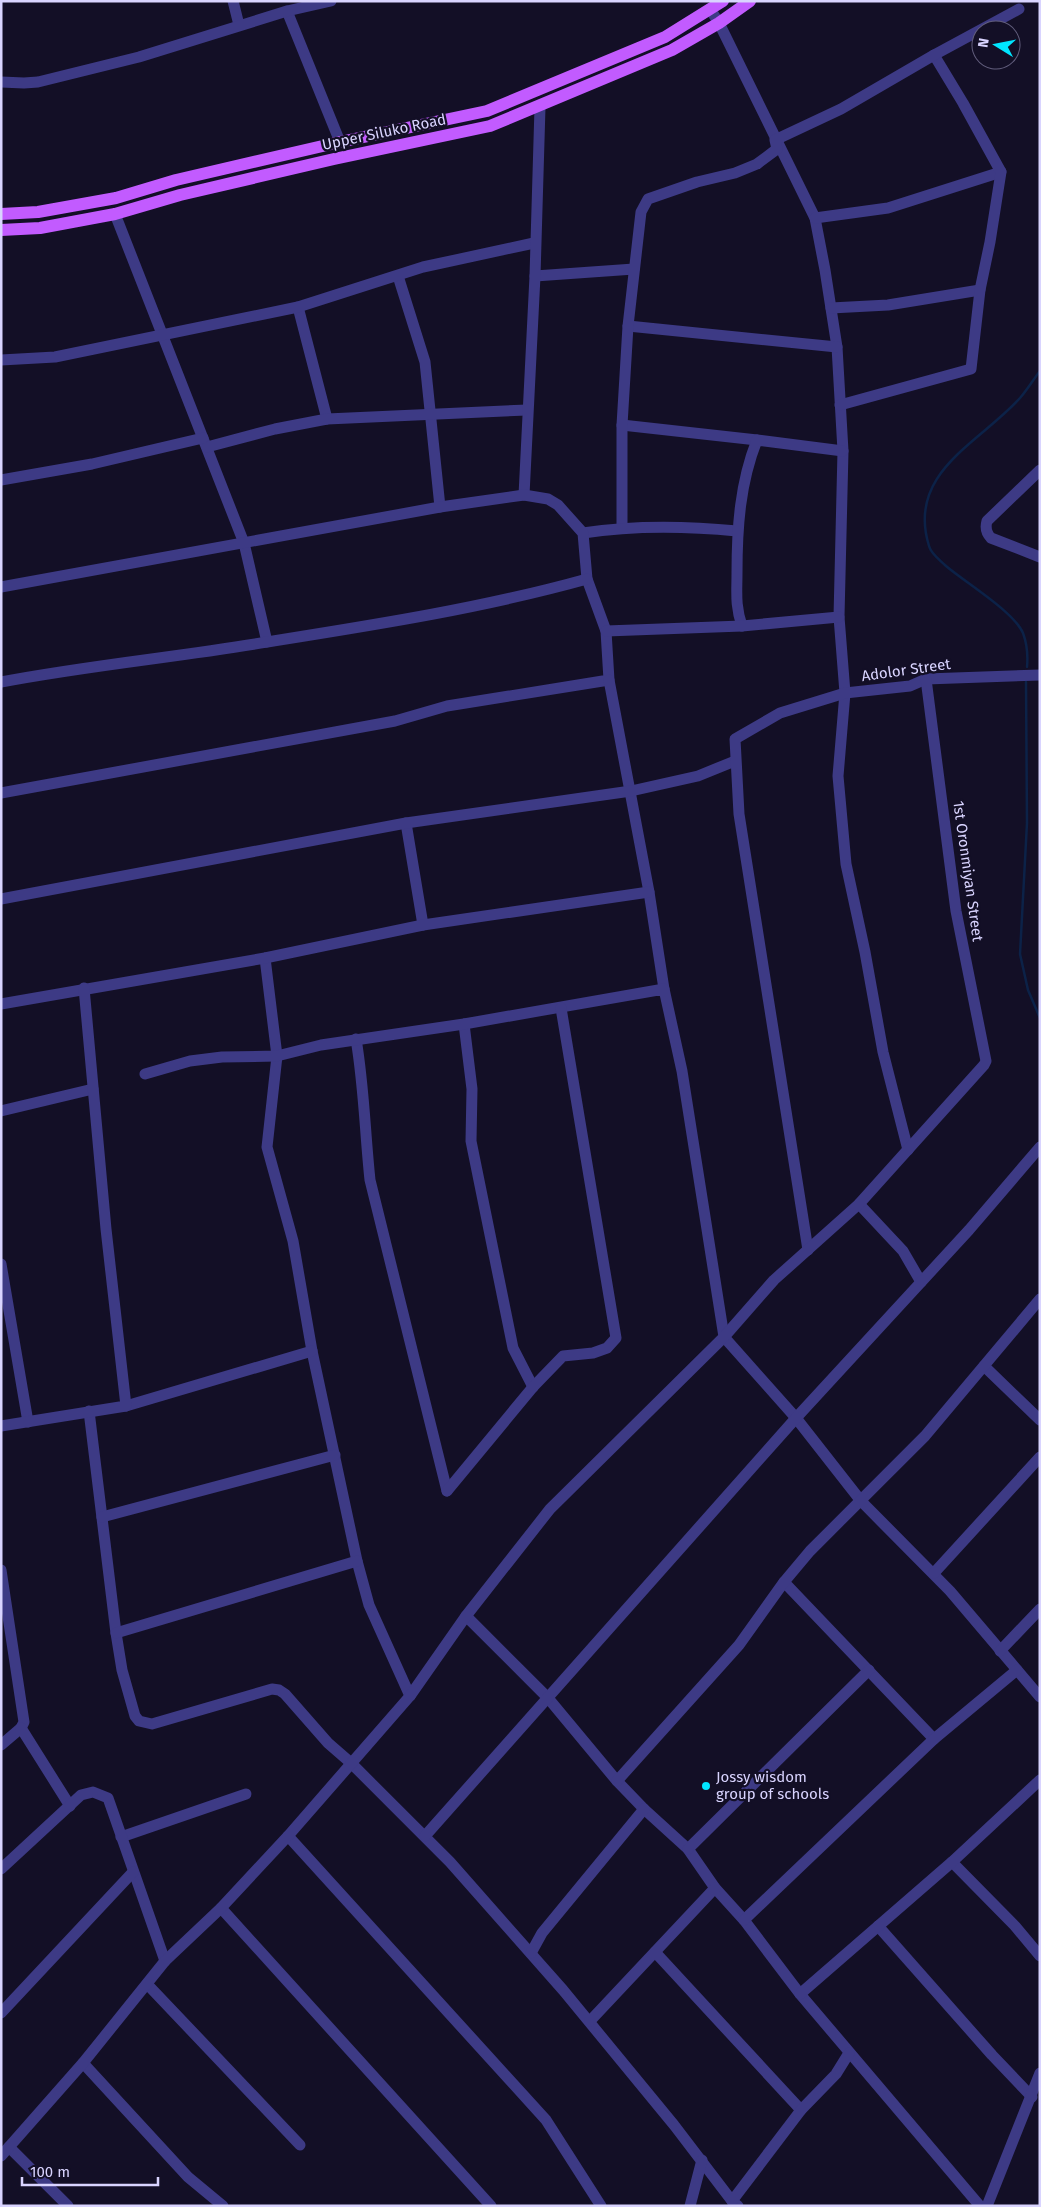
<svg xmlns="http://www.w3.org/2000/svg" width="1041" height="2207" font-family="'Fira Sans',sans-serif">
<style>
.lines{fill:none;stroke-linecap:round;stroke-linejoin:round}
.stream{stroke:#0c2248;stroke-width:2.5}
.minor{stroke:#3d3a85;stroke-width:11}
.primary{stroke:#c25bff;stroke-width:12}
.poi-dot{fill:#00e5ff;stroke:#130f26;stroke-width:2}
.labels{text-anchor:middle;stroke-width:4.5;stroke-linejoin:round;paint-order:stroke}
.street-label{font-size:15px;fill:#d9d4ff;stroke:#130f26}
.poi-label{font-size:15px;fill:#d9d4ff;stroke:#130f26;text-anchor:start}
</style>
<rect width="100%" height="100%" fill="#130f26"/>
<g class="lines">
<g class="stream">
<path d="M1027 667C1028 656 1027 644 1023 633 1013 611 966 583 946 566 940 560 931 554 929 546 906 472 980 443 1020 398 1027 390 1033 380 1040 371"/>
<path d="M1026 682 1027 823 1020 954 1028 990 1040 1018"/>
</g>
<g class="minor">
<path d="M233 1 239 25"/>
<path d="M710 9 719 23 815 218 825 270 837 347 843 451 839 617 845 693 838 776 846 864 865 952 883 1052 908 1150"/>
<path d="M287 11 340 142"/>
<path d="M1 82 24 83 38 82 139 57 287 11 331 1"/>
<path d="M115 214 244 543 267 642"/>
<path d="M815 218 888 208 1001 172"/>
<path d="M398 276 425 362 440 507"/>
<path d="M535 276 634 269"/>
<path d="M298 307 327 419"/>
<path d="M831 308 888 305 980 290"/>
<path d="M628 326 837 347"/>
<path d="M1 360 55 357 298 307 423 267 534 243"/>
<path d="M840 405 971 369 980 290 990 242 1001 172 963 103 934 55"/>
<path d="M622 425 757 440"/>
<path d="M207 447 275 429 327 419 527 410"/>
<path d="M1040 470 987 521C985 528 986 533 991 538L1040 557"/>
<path d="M1 480 92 464 203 438"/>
<path d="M524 495 535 276 540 107"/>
<path d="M622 527V425L628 326 641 212 648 199 697 182 735 173 757 164 777 149 775 140 841 109 934 55 1019 9"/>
<path d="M583 533C635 525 686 526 737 531"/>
<path d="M1 587 440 507 524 495 548 499 558 505 583 533 587 579 606 631 609 680 447 706 395 721 1 793"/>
<path d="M742 626C735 605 737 593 737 573 737 527 740 483 757 440L843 451"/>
<path d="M606 631 742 626 839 617"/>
<path d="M609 680 649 892 664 989"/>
<path d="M1 682C90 665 179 657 267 642 374 625 483 608 587 579"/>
<path d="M406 823 423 925"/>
<path d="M1 899 406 823 631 791 698 776 735 761"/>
<path d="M265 958 277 1056 267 1147 293 1241 312 1351 357 1561 369 1605 410 1696"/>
<path d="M1 1004 265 958 423 925 649 892"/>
<path d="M464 1024 472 1089 471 1141 513 1348 533 1387"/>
<path d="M356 1039C364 1086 365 1133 370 1180L447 1491"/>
<path d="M145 1074 190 1061 222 1057 277 1056 321 1045 464 1024 664 989 682 1071 724 1337 796 1418 861 1501 950 1591 1040 1697"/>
<path d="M1 1111 93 1089"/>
<path d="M859 1204 903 1251 921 1282"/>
<path d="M808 1250 739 814 735 739 780 713 845 693 910 686 926 679 1040 675"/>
<path d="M1 1264 28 1422"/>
<path d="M984 1366 1040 1420"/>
<path d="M126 1406 312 1351"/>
<path d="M89 1411 116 1633 122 1670 135 1716 139 1721 152 1724 272 1689 279 1690 285 1694 328 1743 351 1763 450 1862 563 1990 674 2125 732 2201 738 2206"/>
<path d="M1 1426 126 1406 106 1229 84 988"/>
<path d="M447 1491 533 1387 563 1356 593 1353 607 1348 616 1338 561 1008"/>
<path d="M102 1517 335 1455"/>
<path d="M1 1570 24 1722 21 1728 1 1745"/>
<path d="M934 1573 1040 1457"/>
<path d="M784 1582 934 1739"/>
<path d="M466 1616 548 1698 617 1781 644 1809 688 1849 715 1888 744 1920 800 1994 980 2206"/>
<path d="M116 1633 357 1561"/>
<path d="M1000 1651 1040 1609"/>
<path d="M21 1728 70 1806"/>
<path d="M617 1781 739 1645 784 1582 810 1551 925 1436 1040 1299"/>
<path d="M288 1836 546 2120 601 2206"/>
<path d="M425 1836 796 1418 969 1230 1040 1147"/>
<path d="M121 1837 246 1794"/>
<path d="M688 1849 869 1670"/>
<path d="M952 1862 1015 1926 1040 1956"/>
<path d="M1 1869 81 1795 93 1792 108 1798 165 1961"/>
<path d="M221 1908 491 2206"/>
<path d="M744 1920 934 1739 1017 1670"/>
<path d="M878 1926 992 2055 1032 2097"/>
<path d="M655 1952 801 2110"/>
<path d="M531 1953 542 1933 644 1809"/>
<path d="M147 1984 300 2145"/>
<path d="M800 1994 952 1862 1040 1780"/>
<path d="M1 2013 133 1872"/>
<path d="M590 2021 715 1888"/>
<path d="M83 2063 188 2177 223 2206"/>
<path d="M9 2147 68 2206"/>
<path d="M1 2156 83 2063 165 1961 221 1908 288 1836 410 1696 466 1616 550 1509 724 1337 774 1280 859 1204 984 1065 986 1061 956 911 926 679"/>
<path d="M732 2201 801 2110 836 2074 849 2053"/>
<path d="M690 2206 702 2160"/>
<path d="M987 2206 1040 2073"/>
</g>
<g class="primary">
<path d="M1 214 38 212 116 198 176 180 340 142 487 111 665 37 723 1"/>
<path d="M1 230 40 228 115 214 180 195 334 159 490 126 672 50 719 23 750 1"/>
</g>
</g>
<circle class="poi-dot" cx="706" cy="1786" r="5"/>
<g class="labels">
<g class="street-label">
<text transform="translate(384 132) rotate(-12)" y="5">Upper Siluko Road</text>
<text transform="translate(906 670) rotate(-8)" y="5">Adolor Street</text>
<text transform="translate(968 871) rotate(82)" y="5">1st Oronmiyan Street</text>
</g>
<g class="poi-label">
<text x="716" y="1782">Jossy wisdom<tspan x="716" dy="17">group of schools</tspan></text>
</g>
</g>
<rect width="1041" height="2207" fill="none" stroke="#d9d4ff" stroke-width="5"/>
<g transform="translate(996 45) rotate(280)"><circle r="24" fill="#130f26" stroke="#625e7d"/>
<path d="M0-4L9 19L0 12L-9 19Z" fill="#00e5ff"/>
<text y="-8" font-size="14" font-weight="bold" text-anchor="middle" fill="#d9d4ff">N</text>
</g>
<path d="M22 2177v8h136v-8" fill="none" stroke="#d9d4ff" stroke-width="2.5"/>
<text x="30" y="2177" font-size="15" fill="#d9d4ff" stroke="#130f26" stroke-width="4" paint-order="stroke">100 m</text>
</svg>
